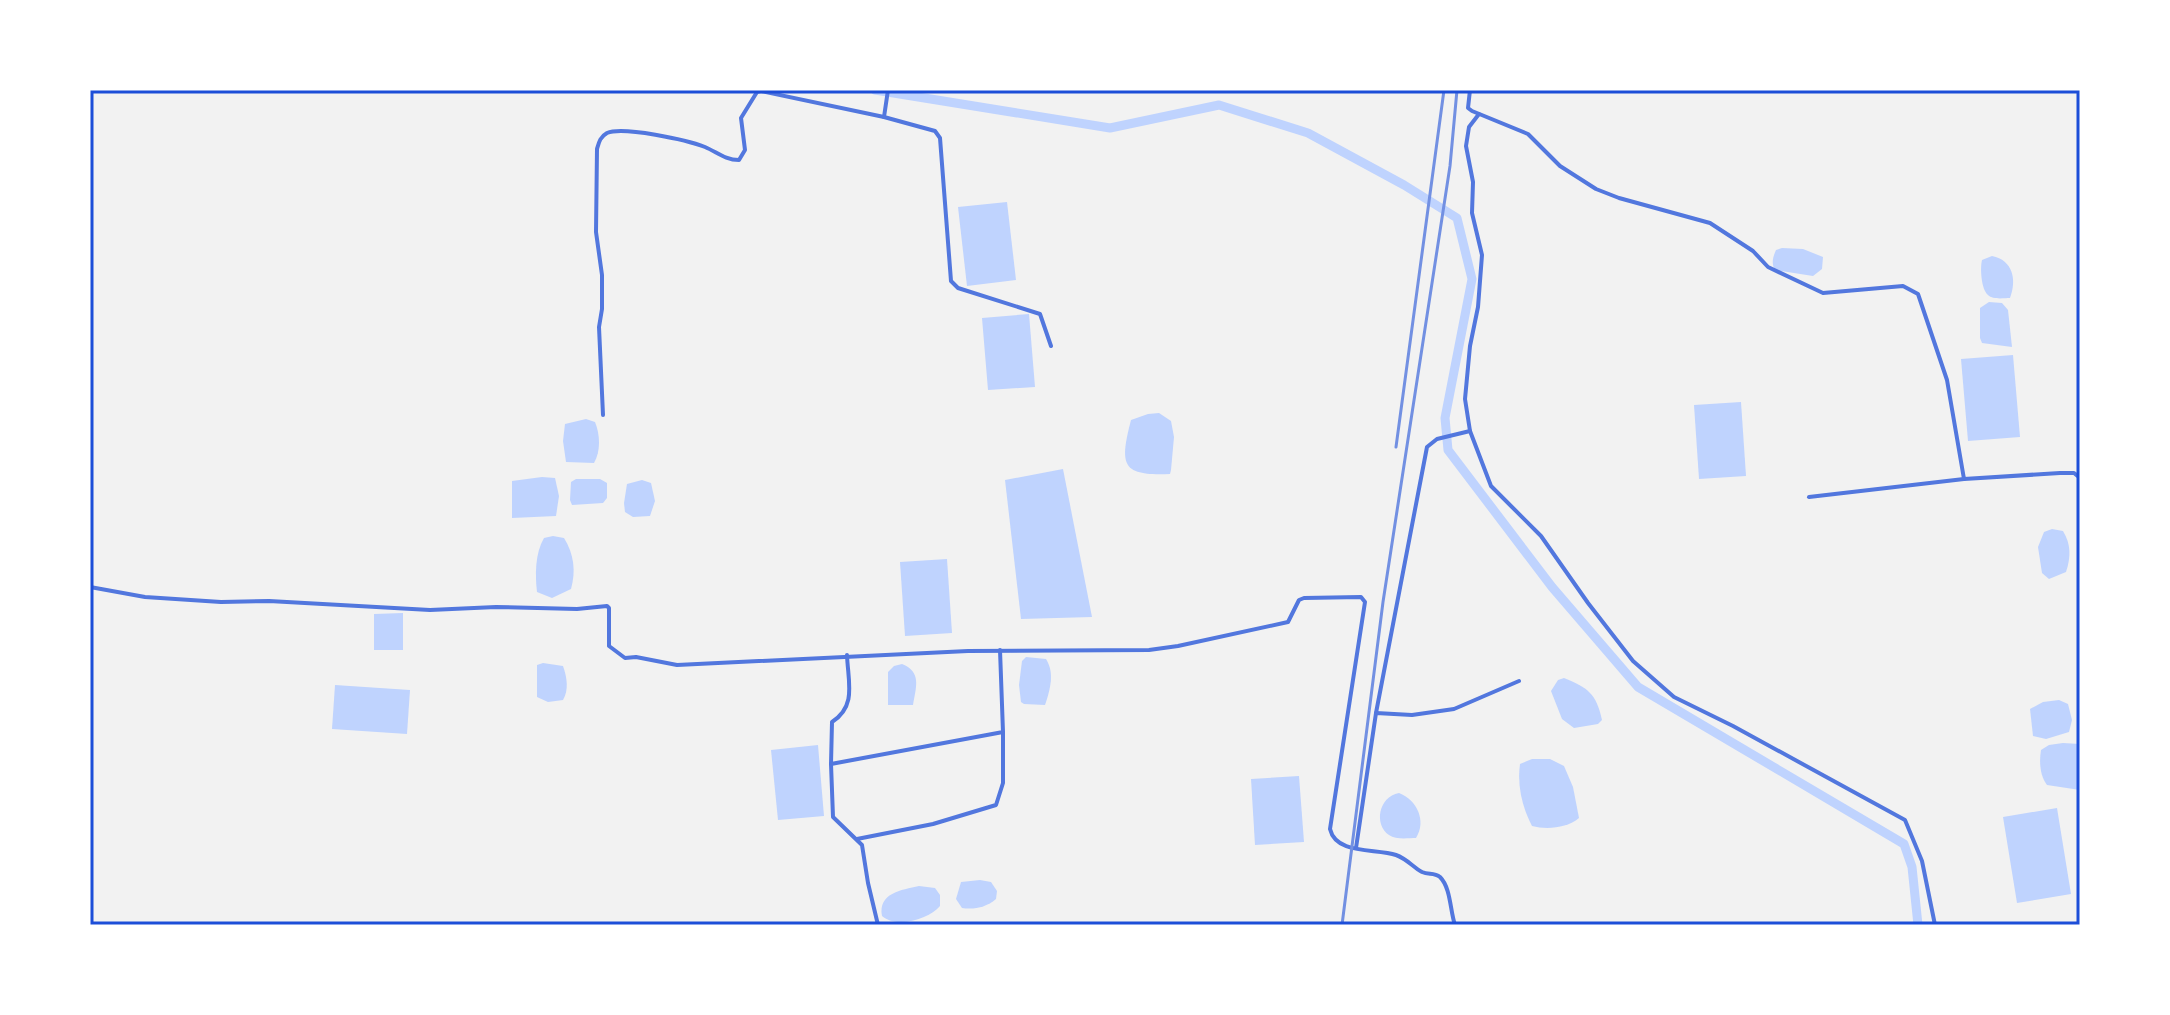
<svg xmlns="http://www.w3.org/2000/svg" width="2170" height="1015" font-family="'DejaVu Sans',sans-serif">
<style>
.water{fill:#bfd3fe}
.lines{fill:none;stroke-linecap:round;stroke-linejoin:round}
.canal{stroke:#bfd3fe;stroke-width:9}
.minor{stroke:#5277de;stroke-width:4}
.rail{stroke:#7290e2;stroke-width:3}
.neatline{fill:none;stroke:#1d4ed8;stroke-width:3}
</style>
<rect width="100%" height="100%" fill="#f2f2f2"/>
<g class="water">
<path d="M1007 202 1016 280 967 286 958 207Z"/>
<path d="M1782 248 1803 249 1823 257 1822 269 1813 276 1775 270C1771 263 1773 257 1776 250Z"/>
<path d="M1992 256C2013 260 2017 280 2010 298 2004 298 1993 300 1988 295 1981 289 1980 268 1982 260Z"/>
<path d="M1989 302 2002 303 2008 310 2012 347 1982 343 1980 338V308Z"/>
<path d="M1029 314 1035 387 988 390 982 318Z"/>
<path d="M2013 355 2020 437 1968 441 1961 359Z"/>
<path d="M1741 402 1746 476 1699 479 1694 405Z"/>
<path d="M1159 413 1171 421 1174 437 1171 470 1170 474C1122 476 1119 466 1131 420L1148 414Z"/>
<path d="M586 419 595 422C600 434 601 451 594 463L566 462 563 441 565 424Z"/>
<path d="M1063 469 1092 617 1021 619 1005 480Z"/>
<path d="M542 477 555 478 559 496 556 516 512 518V481Z"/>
<path d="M576 479H600L607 483V498L603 503 572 505 570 500 571 482Z"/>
<path d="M642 480 651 483 655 501 650 516 633 517 625 512 624 503 627 484Z"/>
<path d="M2052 529 2063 531C2071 544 2071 557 2066 572L2049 579 2042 573 2038 547 2044 532Z"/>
<path d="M553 536 564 538C574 554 576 571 571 589L552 598 537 592C535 575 535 553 544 538Z"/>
<path d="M947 559 952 633 905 636 900 562Z"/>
<path d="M403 613V650H374V614Z"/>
<path d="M1026 657 1046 659C1055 673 1050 690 1045 705L1024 704 1021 702 1019 685 1022 661Z"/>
<path d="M543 663 563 666C567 677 569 690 563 700L548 702 537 697V665Z"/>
<path d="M902 664C922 672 916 687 913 705H888V672L894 666Z"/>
<path d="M1564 678C1588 688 1596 693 1602 720L1598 724 1574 728 1562 719 1551 691 1558 680Z"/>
<path d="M335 685 410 690 407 734 332 729Z"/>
<path d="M2059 700 2068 704 2072 720 2069 732 2046 739 2033 736 2030 709 2043 702Z"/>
<path d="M2063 743 2080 744V790L2047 785C2040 776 2039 762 2041 750L2049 745Z"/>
<path d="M818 745 824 816 778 820 771 750Z"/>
<path d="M1532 759H1550L1564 766 1573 787 1579 818C1567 828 1547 830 1532 826 1522 807 1517 785 1520 764Z"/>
<path d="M1299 776 1304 842 1255 845 1251 779Z"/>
<path d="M1399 793C1417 800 1427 821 1416 838 1408 838 1396 840 1389 835 1374 825 1378 797 1399 793Z"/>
<path d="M2057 808 2071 894 2017 903 2003 817Z"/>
<path d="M980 880 991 882 997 891 996 899C987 907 974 910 962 908L956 899 961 882Z"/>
<path d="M919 886 935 888 940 895V906C929 919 897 929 882 916 878 893 901 890 919 886Z"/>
</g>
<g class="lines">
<path class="canal" d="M875 90 1110 128 1219 105 1308 133 1404 185 1457 218 1472 279 1445 418 1448 450 1552 587 1638 687 1904 844 1912 867 1918 925"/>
<g class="minor">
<path d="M888 90 884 117 935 131 940 138 951 281 958 288 1040 314 1051 346"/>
<path d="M1470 90 1468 108 1472 111 1528 134 1560 166 1596 189 1619 198 1710 223 1753 251 1768 267 1823 293 1903 286 1918 294 1947 380 1964 479 2060 473H2074L2080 478"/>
<path d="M1479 114 1469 127 1466 146 1473 182 1472 213 1482 255 1478 307 1470 346 1465 399 1470 431 1491 486 1541 536 1588 603 1633 661 1674 697 1733 726 1905 820 1922 861 1935 925"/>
<path d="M603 415 599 327 602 309V275L596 232 597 149C599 142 600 137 607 133 623 126 687 140 705 147 717 152 725 160 739 160L745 150 741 118 757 92 761 91 884 117"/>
<path d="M1809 497 1964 479"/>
<path d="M90 587 145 597 221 602 269 601 430 610 496 607 577 609 607 606 609 608V646L625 658 636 657 677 665 968 651 1149 650 1178 646 1288 622 1299 600 1304 598 1361 597 1365 602 1330 829C1336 855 1376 848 1396 855 1407 859 1413 867 1422 872 1429 875 1434 872 1440 877 1451 888 1450 911 1455 925"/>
<path d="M1376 713 1427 447 1437 439 1470 431"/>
<path d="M831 764 832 722C857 706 848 682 847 655"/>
<path d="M857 839 933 824 996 805 1003 783V732"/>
<path d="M1356 848 1376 713 1412 715 1454 709 1519 681"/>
<path d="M878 925 868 883 862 845 833 817 831 764 1003 732 1000 650"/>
</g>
<g class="rail">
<path d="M1396 447 1444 90"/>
<path d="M1342 925 1383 602 1450 166 1457 90"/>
</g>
</g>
<rect width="2170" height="1015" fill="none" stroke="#ffffff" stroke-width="184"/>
<rect x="92" y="92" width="1986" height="831" class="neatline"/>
</svg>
